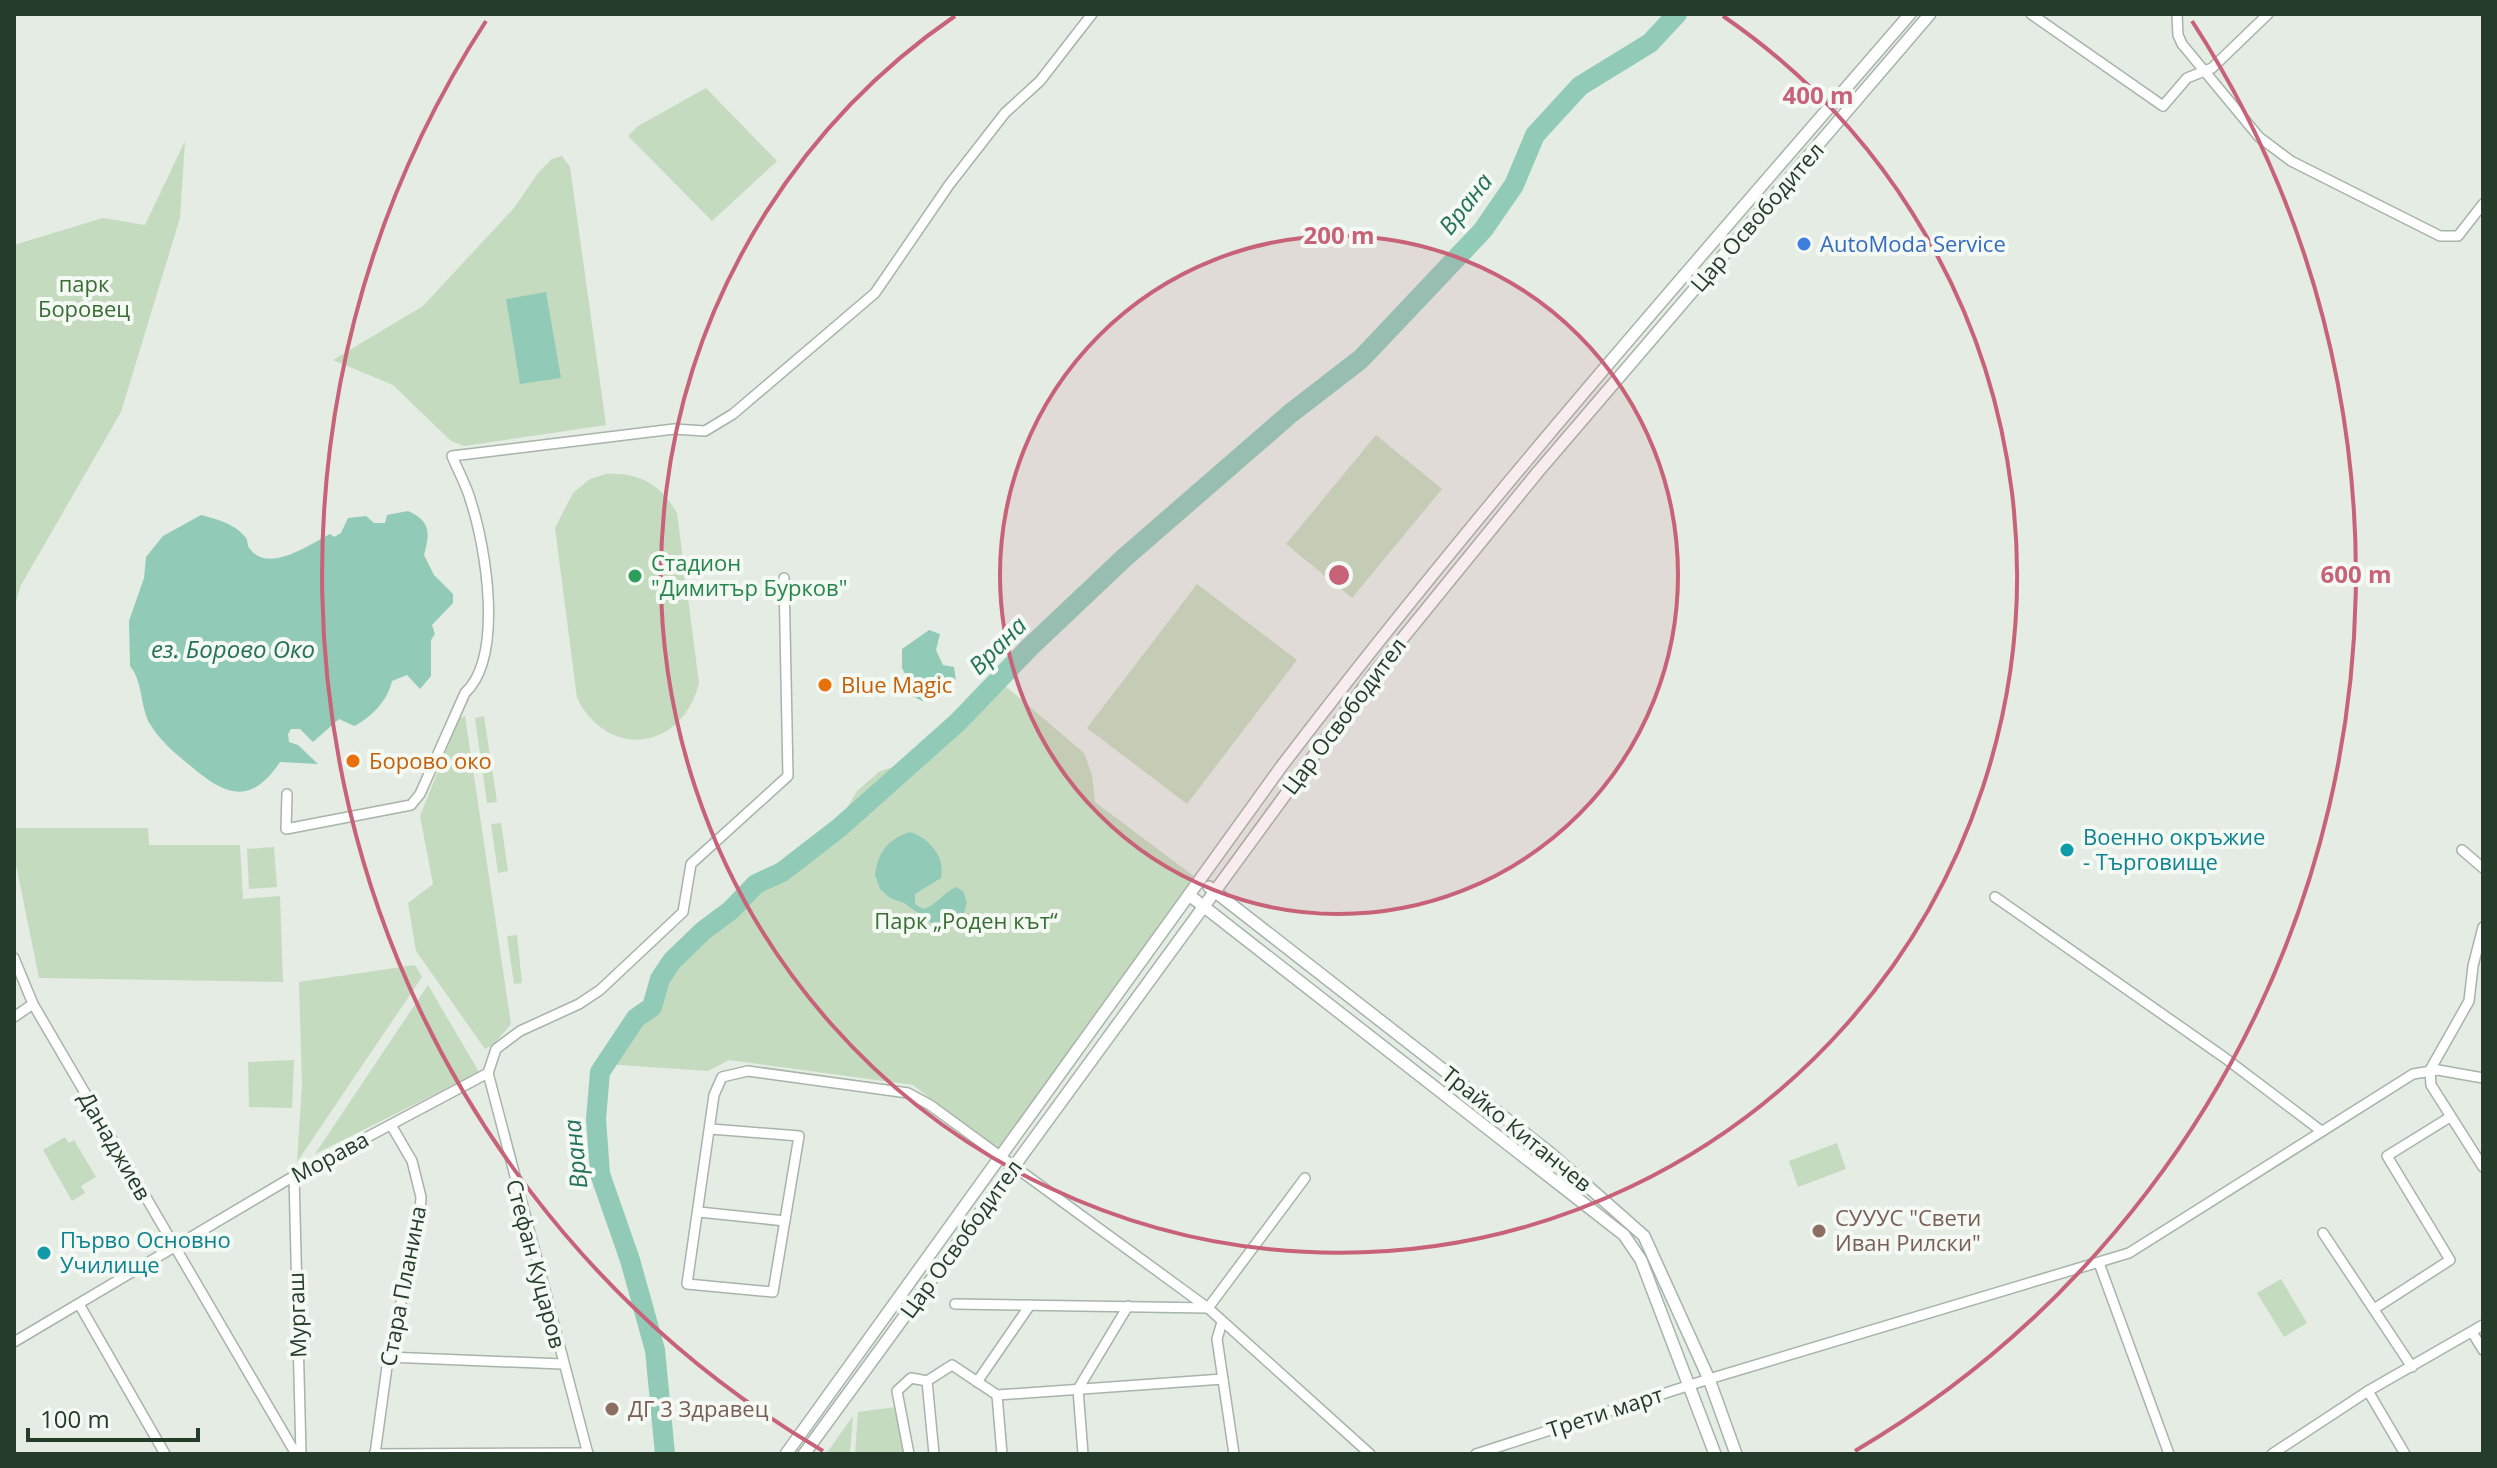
<svg xmlns="http://www.w3.org/2000/svg" width="2497" height="1468" font-family="'Open Sans',sans-serif">
<style>
.green{fill:#c5dbbf}
.water{fill:#91cbb8}
.lines{fill:none;stroke-linecap:round;stroke-linejoin:round}
.river{stroke:#91cbb8;stroke-width:20}
.minor-casing{stroke:#a7b4a9;stroke-width:12}
.tertiary-casing{stroke:#a7b4a9;stroke-width:14}
.minor{stroke:#fff;stroke-width:9}
.tertiary{stroke:#fff;stroke-width:11}
.ring{fill:none;stroke:#c76278;stroke-width:4}
.shop-dot{fill:#3f7fe0;stroke:#f4f9f4;stroke-width:3}
.leisure-dot{fill:#2e9e5b;stroke:#f4f9f4;stroke-width:3}
.food-dot{fill:#e8710a;stroke:#f4f9f4;stroke-width:3}
.culture-dot{fill:#0f9aa8;stroke:#f4f9f4;stroke-width:3}
.education-dot{fill:#8d6e63;stroke:#f4f9f4;stroke-width:3}
.labels{text-anchor:middle;stroke-width:8;stroke-linejoin:round;paint-order:stroke}
.street-label{font-size:22px;fill:#253c2b;stroke:#f4f9f4}
.shop-label{font-size:22px;fill:#366cbe;stroke:#f4f9f4;text-anchor:start}
.park-label{font-size:22px;fill:#386e33;stroke:#f4f9f4}
.leisure-label{font-size:22px;fill:#27864d;stroke:#f4f9f4;text-anchor:start}
.food-label{font-size:22px;fill:#c56008;stroke:#f4f9f4;text-anchor:start}
.culture-label{font-size:22px;fill:#0d838f;stroke:#f4f9f4;text-anchor:start}
.education-label{font-size:22px;fill:#785e54;stroke:#f4f9f4;text-anchor:start}
.water-label{font-size:24px;font-style:italic;fill:#25725a;stroke:#f4f9f4}
.centre{fill:#c76278;stroke:#f4f9f4;stroke-width:4}
.ring-label{font-size:24px;text-anchor:middle;font-weight:bold;fill:#c76278;stroke:#f4f9f4;stroke-width:8;stroke-linejoin:round;paint-order:stroke}
</style>
<rect width="100%" height="100%" fill="#e4ece4"/>
<g class="green">
<path d="M706 88 777 161 712 221 628 136 638 126Z"/>
<path d="M185 141 180 218 121 412 21 585 14 608V245L103 218 145 225Z"/>
<path d="M562 156 570 167 606 425 464 446 451 441 393 385 333 360 423 306 514 208 538 173 552 159Z"/>
<path d="M1376 435 1442 489 1352 598 1286 544Z"/>
<path d="M606 474C639 472 660 484 677 513L699 683C682 750 609 761 577 698L555 528 573 493 590 479Z"/>
<path d="M1197 584 1297 660 1187 804 1087 728Z"/>
<path d="M1002 683 1084 753 1092 775 1095 802 1195 877 1000 1153 913 1085 729 1060 708 1071 605 1064 680 957 711 924 760 887 807 862 843 815 857 791 880 771 906 763Z"/>
<path d="M465 716 511 1024 494 1044 485 1049 416 951 408 903 433 884 420 816 459 719Z"/>
<path d="M484 716 497 802 487 803 475 718Z"/>
<path d="M501 823 508 871 498 873 491 824Z"/>
<path d="M14 828H148L149 845H240L243 899 280 896 283 982 39 978 14 855Z"/>
<path d="M274 847 277 887 249 889 247 849Z"/>
<path d="M517 935 522 983 514 984 507 936Z"/>
<path d="M415 965 422 977 297 1162 302 1085 299 982Z"/>
<path d="M428 985 479 1072 315 1154Z"/>
<path d="M294 1060 292 1108 249 1107 248 1062Z"/>
<path d="M65 1137 69 1143 74 1140 96 1177 81 1186 85 1193 72 1201 43 1150Z"/>
<path d="M1837 1143 1846 1169 1798 1187 1789 1161Z"/>
<path d="M2281 1279 2307 1323 2284 1337 2257 1293Z"/>
<path d="M896 1407 905 1454H855L858 1412Z"/>
<path d="M853 1416 850 1454H826Z"/>
</g>
<g class="water">
<path d="M546 292 561 378 520 384 506 299Z"/>
<path d="M408 511C431 521 430 533 424 555L434 575 453 594V603L432 625 435 634 431 640V676L420 689 407 675 392 681C388 700 371 718 354 726L339 719 313 742 300 729H291L288 734 289 742 298 745 318 764 280 762C252 804 227 797 193 768 177 755 161 742 150 724 140 707 143 681 130 666L129 621 144 578 146 557 163 536 201 515C216 519 236 524 246 538 248 541 247 546 250 549 269 574 310 544 330 534L334 537 341 533 348 518 366 516 374 523H385L387 515Z"/>
<path d="M929 630 940 634 936 650 943 665 954 667 956 681 950 685 943 683 933 697 922 701 907 693 910 683 902 668V649Z"/>
<path d="M910 832C929 838 946 857 941 878L915 894V904L923 909C936 906 943 893 956 887L963 891 967 902 962 920 949 928 936 926 904 903 890 898 880 889 875 875C878 852 888 839 910 832Z"/>
</g>
<g class="lines">
<path class="river" d="M665 1454 655 1350 630 1260 600 1174 596 1119 600 1072 636 1018 652 1007 660 979 672 961 703 931 731 910 756 884 782 872 839 828 958 722 1029 648 1124 558 1291 413 1361 359 1483 230 1514 185 1535 135 1580 86 1650 43 1677 14"/>
<g class="minor-casing">
<g id="minor">
<path d="M2031 14 2163 106 2187 78 2212 68 2268 14"/>
<path d="M2177 14 2178 35 2182 44 2259 137 2291 161 2440 236H2458L2483 204"/>
<path d="M287 794 286 829 411 805 420 794 465 693C504 657 486 548 471 502 467 486 458 471 452 456L674 429 705 431 733 414 875 293 949 185 1005 113 1040 81 1092 14"/>
<path d="M2462 850 2483 868"/>
<path d="M1995 897 2225 1058 2320 1130"/>
<path d="M2483 927 2473 966 2469 1001 2430 1070 2431 1085 2483 1167"/>
<path d="M14 958 33 1004 296 1454"/>
<path d="M14 1017 33 1004"/>
<path d="M488 1073 496 1049 520 1031 579 1004 600 990 683 912 691 864 788 776 784 578"/>
<path d="M488 1073 588 1454"/>
<path d="M711 1129 799 1136 773 1292 687 1284 714 1095 722 1077 748 1071 908 1093 930 1105 1208 1308 1370 1454"/>
<path d="M294 1176 301 1454"/>
<path d="M699 1212 785 1221"/>
<path d="M2323 1233 2412 1367"/>
<path d="M2099 1263 2169 1454"/>
<path d="M79 1304 165 1454"/>
<path d="M955 1304 1208 1308 1305 1178"/>
<path d="M2374 1309 2450 1260 2387 1156 2450 1117"/>
<path d="M1222 1322 1217 1339 1234 1454"/>
<path d="M2472 1332 2483 1350"/>
<path d="M14 1342 294 1176 488 1073"/>
<path d="M388 1357 562 1364"/>
<path d="M927 1381 934 1454"/>
<path d="M977 1382 1030 1305"/>
<path d="M2368 1391 2405 1454"/>
<path d="M997 1395 1002 1454"/>
<path d="M374 1454 588 1453"/>
<path d="M375 1454 389 1352 419 1228 421 1197 412 1161 391 1125"/>
<path d="M909 1454 897 1391 911 1378 927 1381 952 1365 997 1395 1223 1379"/>
<path d="M1083 1454 1078 1389 1128 1306"/>
<path d="M1476 1454 1709 1379 2129 1253 2413 1074 2438 1070 2483 1078"/>
<path d="M2272 1454 2368 1391 2483 1325"/>
</g>
</g>
<g class="tertiary-casing">
<g id="tertiary">
<path d="M1209 887 1550 1153 1644 1236 1709 1379 1736 1454"/>
<path d="M1189 895 1624 1235 1641 1260 1715 1454"/>
<path d="M786 1454 1281 767C1479 507 1696 262 1910 14"/>
<path d="M804 1454 1372 676 1537 473 1930 14"/>
</g>
</g>
<use href="#minor" class="minor"/>
<use href="#tertiary" class="tertiary"/>
</g>
<circle cx="1339" cy="575" r="339" fill="#c76278" fill-opacity=".12"/>
<g class="ring">
<circle cx="1339" cy="575" r="339"/>
<path d="M1723 16A678 678 0 1 1 955 16"/>
<path d="M823 1451A1017 1017 0 0 1 486 21M2192 21A1017 1017 0 0 1 1855 1451"/>
</g>
<circle class="shop-dot" cx="1804" cy="244" r="8"/>
<circle class="leisure-dot" cx="635" cy="576" r="8"/>
<g class="food-dot">
<circle cx="825" cy="685" r="8"/>
<circle cx="353" cy="761" r="8"/>
</g>
<g class="culture-dot">
<circle cx="2067" cy="850" r="8"/>
<circle cx="44" cy="1253" r="8"/>
</g>
<g class="education-dot">
<circle cx="1819" cy="1231" r="8"/>
<circle cx="612" cy="1409" r="8"/>
</g>
<g class="labels">
<g class="street-label">
<text transform="translate(1757 217) rotate(-49)" y="8">Цар Освободител</text>
<text transform="translate(1344 716) rotate(-53)" y="8">Цар Освободител</text>
<text transform="translate(1517 1129) rotate(39)" y="8">Трайко Китанчев</text>
<text transform="translate(115 1146) rotate(60)" y="8">Данаджиев</text>
<text transform="translate(330 1157) rotate(-28)" y="8">Морава</text>
<text transform="translate(961 1239) rotate(-54)" y="8">Цар Освободител</text>
<text transform="translate(536 1264) rotate(75)" y="8">Стефан Куцаров</text>
<text transform="translate(403 1286) rotate(-79)" y="8">Стара Планина</text>
<text transform="translate(297 1315) rotate(-92)" y="8">Мургаш</text>
<text transform="translate(1605 1412) rotate(-18)" y="8">Трети март</text>
</g>
<g class="shop-label">
<text x="1820" y="252">AutoModa Service</text>
</g>
<g class="park-label">
<text x="84" y="292">парк<tspan x="84" dy="25">Боровец</tspan></text>
<text x="966" y="929">Парк „Роден кът“</text>
</g>
<g class="leisure-label">
<text x="651" y="571">Стадион<tspan x="651" dy="25">"Димитър Бурков"</tspan></text>
</g>
<g class="food-label">
<text x="841" y="693">Blue Magic</text>
<text x="369" y="769">Борово око</text>
</g>
<g class="culture-label">
<text x="2083" y="845">Военно окръжие<tspan x="2083" dy="25">- Търговище</tspan></text>
<text x="60" y="1248">Първо Основно<tspan x="60" dy="25">Училище</tspan></text>
</g>
<g class="education-label">
<text x="1835" y="1226">СУУУС "Свети<tspan x="1835" dy="25">Иван Рилски"</tspan></text>
<text x="628" y="1417">ДГ 3 Здравец</text>
</g>
<g class="water-label">
<text transform="translate(1466 204) rotate(-52)" y="8">Врана</text>
<text transform="translate(998 646) rotate(-45)" y="8">Врана</text>
<text x="233" y="658">ез. Борово Око</text>
<text transform="translate(576 1154) rotate(-96)" y="8">Врана</text>
</g>
</g>
<circle cx="1339" cy="575" r="12" class="centre"/>
<g class="ring-label">
<text x="1818" y="104">400 m</text>
<text x="1339" y="244">200 m</text>
<text x="2356" y="583">600 m</text>
</g>
<rect width="2497" height="1468" fill="none" stroke="#253c2b" stroke-width="32"/>
<path d="M28 1428v12h170v-12" fill="none" stroke="#253c2b" stroke-width="4"/>
<text x="40" y="1428" font-size="24" fill="#253c2b" stroke="#f4f9f4" stroke-width="6" paint-order="stroke">100 m</text>
</svg>
